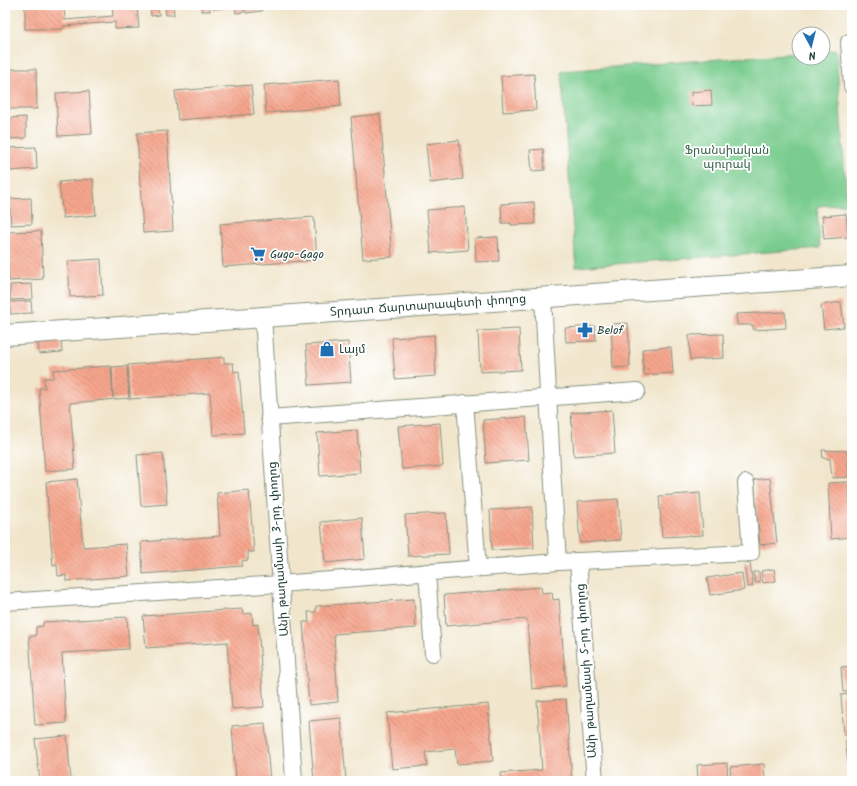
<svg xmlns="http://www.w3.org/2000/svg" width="857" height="786" font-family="Kalam,'Noto Sans Armenian',sans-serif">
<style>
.park{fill:#79cc8e;stroke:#4c8461}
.building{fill:url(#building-back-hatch)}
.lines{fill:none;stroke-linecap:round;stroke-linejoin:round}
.minor-casing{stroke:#889280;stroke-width:18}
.tertiary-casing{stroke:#889280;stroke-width:22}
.minor{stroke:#fff;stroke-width:16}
.tertiary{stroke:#fff;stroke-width:20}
.labels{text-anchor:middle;stroke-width:3.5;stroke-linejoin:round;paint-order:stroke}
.park-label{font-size:12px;fill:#36614a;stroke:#fff}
.poi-label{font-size:12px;fill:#1f3d34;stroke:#fff;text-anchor:start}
.street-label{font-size:12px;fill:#1f3d34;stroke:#fff}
</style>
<defs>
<pattern id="building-back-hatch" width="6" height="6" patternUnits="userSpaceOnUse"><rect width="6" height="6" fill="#f7a68d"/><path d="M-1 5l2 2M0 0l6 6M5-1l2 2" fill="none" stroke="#c78874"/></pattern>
</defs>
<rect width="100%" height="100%" fill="#fff"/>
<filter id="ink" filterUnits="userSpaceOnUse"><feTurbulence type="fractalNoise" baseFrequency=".025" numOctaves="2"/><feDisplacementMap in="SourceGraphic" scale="8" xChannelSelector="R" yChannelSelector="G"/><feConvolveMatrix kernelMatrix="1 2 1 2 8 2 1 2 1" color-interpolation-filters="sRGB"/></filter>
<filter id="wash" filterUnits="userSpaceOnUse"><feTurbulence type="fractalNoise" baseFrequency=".012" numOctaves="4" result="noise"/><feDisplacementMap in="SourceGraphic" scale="16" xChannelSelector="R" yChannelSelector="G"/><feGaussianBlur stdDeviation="0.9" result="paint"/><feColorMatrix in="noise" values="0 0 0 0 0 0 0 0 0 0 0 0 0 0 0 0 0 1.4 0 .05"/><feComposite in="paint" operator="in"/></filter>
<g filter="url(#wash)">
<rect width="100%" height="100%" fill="#f1e6cc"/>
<path class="park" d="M836 50 847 204 817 206 820 248 576 267 561 71 799 53V58H823V51Z"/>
<g id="blocks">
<g class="building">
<path d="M25 5 64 7 65 20 113 16 112 5H137L139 28 115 29V22L64 26 63 29H25Z"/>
<path d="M150 5H158L159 15 151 16Z"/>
<path d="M165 5H173L174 15H166Z"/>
<rect x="202" y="5" width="8" height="6"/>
<path d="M213 5H221L222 8 213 9Z"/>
<path d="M224 5H232V7L224 8Z"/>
<path d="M235 5H243L244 12 236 13Z"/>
<path d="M245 5H262V11L246 13Z"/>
<path d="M6 69H36L37 109H7Z"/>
<path d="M534 74 536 110 503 112 501 76Z"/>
<path d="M339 79 341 106 266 113 264 85Z"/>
<path d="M251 85 254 114 178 120 175 91Z"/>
<path d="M711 90 712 105 692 106 691 92Z"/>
<path d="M89 91 92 134 58 136 56 93Z"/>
<path d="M380 114 392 257 363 259 351 117Z"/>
<path d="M26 117V138L9 139 8 118Z"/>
<path d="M167 131 173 231 143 233 137 133Z"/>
<path d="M459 140 463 179 430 183 426 144Z"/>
<path d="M36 147 37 169 9 171 8 148Z"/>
<path d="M543 149 545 170 532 171 530 150Z"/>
<path d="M93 179 96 215 63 218 59 182Z"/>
<path d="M31 198 32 224 11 225 9 199Z"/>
<path d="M534 202 535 224 511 225V223H502L501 204Z"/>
<path d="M465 207 468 250 431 253 427 210Z"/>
<path d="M846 214 848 237 824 239 822 216Z"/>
<path d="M314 217 317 260 223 267 220 224Z"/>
<path d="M41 231 43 279 9 281 6 232Z"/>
<path d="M498 237 499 261 476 262 475 238Z"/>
<path d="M101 259 103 295 70 297 68 261Z"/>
<path d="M32 284 33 299 10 300V285Z"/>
<path d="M31 301 32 313 10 314V302Z"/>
<path d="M841 302 844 327 824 329 821 305Z"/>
<path d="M785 312 786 328 753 330V325H737L736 314Z"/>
<path d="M628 323 630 367 613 368 611 324Z"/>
<path d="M595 326 596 341 566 342 565 328Z"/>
<path d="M519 329 521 370 480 372 478 331Z"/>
<path d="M723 334 724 358 690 360 689 335Z"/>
<path d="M434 335 436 376 395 379 392 338Z"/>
<path d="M61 340 62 352 39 354 38 341Z"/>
<path d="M348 342 351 382 309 385 306 345Z"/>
<path d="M671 347 673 373 644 375 642 349Z"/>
<path d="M224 357V363H233L234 372 239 371 244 433 213 435 210 393 130 399 128 365Z"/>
<path d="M111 366 113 398 112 367 127 366 129 398 70 403 75 469 45 471 39 388H45L44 378H53V370Z"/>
<path d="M612 410 615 453 574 456 571 413Z"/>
<path d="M526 417 529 460 486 463 483 420Z"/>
<path d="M440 423 443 466 402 469 398 426Z"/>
<path d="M357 430 360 473 320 476 317 433Z"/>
<path d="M822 450 847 451 849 477 832 478 830 459 823 458Z"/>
<path d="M163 453 167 504 141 506 137 455Z"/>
<path d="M770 478 777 543 760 545 754 480Z"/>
<path d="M77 479 83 547 126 544 129 576 66 581V575L58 576 57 565 53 566 46 482Z"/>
<path d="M849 482 852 537 831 539 828 483Z"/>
<path d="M249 490 254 552H248V560L242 561V566L143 574 141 542 220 536 217 493Z"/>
<path d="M700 493 703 535 662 537 659 496Z"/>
<path d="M618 499 621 540 580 543 577 502Z"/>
<path d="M532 507 534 548 492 550 490 510Z"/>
<path d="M446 513 449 554 408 556 405 515Z"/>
<path d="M362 518 365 559 325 563 321 522Z"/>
<path d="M750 563 753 586 747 587 744 564Z"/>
<path d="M774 569 776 581 763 583 761 571Z"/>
<path d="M753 572H759L760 582 755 583Z"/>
<path d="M742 573 744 590 710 595 707 578Z"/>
<path d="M541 587 542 593 552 592 553 600 559 599 566 686 532 689 527 619 446 626 444 595Z"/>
<path d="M414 599 416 628 334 634 338 702 309 705 303 622H309L308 612H316V606Z"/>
<path d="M242 609 243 614 252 613 253 625 258 624 264 707 232 709 227 642 146 648 143 616Z"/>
<path d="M127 617 129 649 62 653 66 723 35 725 29 636H36V627L43 626V622Z"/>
<path d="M852 666V692H843L841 667Z"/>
<path d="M852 694V735H844L841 695Z"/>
<path d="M566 699 572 781H502L501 773 542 770 537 701Z"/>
<path d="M488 704 493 761 457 764 455 749 425 752 427 766 392 769 387 713Z"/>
<path d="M341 718 346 781H314L309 721Z"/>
<path d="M265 723 270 781H236L232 726Z"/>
<path d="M67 736 71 781H40L35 739Z"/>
<path d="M852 739V779H849L846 740Z"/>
<path d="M727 763 728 781H698L697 765Z"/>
<path d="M764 764 765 781H731L730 767Z"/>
</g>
</g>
</g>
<g filter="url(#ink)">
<use href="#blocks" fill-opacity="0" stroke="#889280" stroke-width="1"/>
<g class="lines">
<g class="minor-casing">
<g id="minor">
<path d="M849 42 852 86"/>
<path d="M543 297 552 468 558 562"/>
<path d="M263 317 294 781"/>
<path d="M465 403 478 568"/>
<path d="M269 418 637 391"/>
<path d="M578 561 595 781"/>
<path d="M427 572 433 653"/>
<path d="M5 602 280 584 558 562 751 553 746 483"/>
</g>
</g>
<g class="tertiary-casing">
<path id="tertiary" d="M5 335 852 276"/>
</g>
<use href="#minor" class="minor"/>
<use href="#tertiary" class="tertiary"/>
</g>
</g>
<defs>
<g id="supermarket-bare" transform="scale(1.2)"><path d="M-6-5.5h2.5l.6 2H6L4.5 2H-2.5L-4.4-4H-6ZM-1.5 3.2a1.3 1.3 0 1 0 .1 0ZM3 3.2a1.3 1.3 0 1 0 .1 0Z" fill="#1f6fb2" stroke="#fff" stroke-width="2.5" paint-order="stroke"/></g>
<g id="pharmacy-bare" transform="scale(1.2)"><path d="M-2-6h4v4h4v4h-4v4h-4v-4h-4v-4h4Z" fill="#1f6fb2" stroke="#fff" stroke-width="2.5" paint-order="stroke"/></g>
<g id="shop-bare" transform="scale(1.2)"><path d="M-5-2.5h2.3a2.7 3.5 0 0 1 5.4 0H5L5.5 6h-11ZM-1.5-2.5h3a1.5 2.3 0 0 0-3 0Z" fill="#1f6fb2" stroke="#fff" stroke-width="2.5" paint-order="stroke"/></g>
</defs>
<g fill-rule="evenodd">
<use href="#supermarket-bare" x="258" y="254"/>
<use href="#pharmacy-bare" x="585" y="330"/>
<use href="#shop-bare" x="327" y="349"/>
</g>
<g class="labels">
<g class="park-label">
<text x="727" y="154">Ֆրանսիական<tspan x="727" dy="14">պուրակ</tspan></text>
</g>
<g class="poi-label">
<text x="270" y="258">Gugo-Gago</text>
<text x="597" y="334">Belof</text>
<text x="339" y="353">Լայմ</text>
</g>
<g class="street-label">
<text transform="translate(428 305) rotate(-4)" y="4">Տրդատ Ճարտարապետի փողոց</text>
<text transform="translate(278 549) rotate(-94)" y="4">Անի թաղամասի 3-րդ փողոց</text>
<text transform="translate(586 671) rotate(-94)" y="4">Անի թաղամասի 5-րդ փողոց</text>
</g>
</g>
<rect width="857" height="786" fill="none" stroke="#fff" stroke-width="20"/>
<g transform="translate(811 46) rotate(173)"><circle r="19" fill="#ffffff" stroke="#a5b1ae"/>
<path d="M0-3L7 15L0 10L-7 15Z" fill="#1f6fb2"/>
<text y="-6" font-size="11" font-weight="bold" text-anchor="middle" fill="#1f3d34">N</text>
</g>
</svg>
